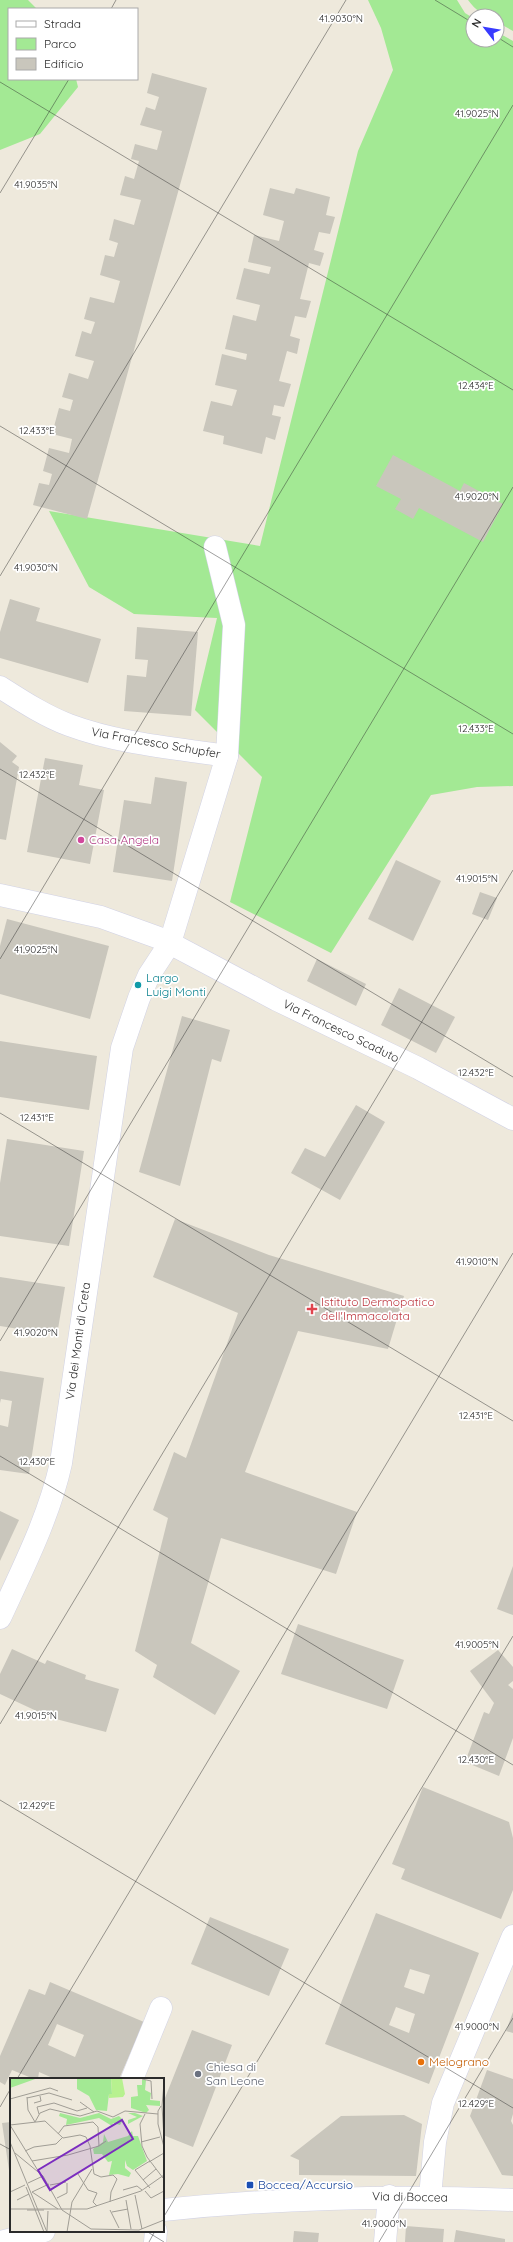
<svg xmlns="http://www.w3.org/2000/svg" width="513" height="2242" font-family="Quicksand,sans-serif">
<style>
.green{fill:#a3e994}
.building{fill:#c9c6bc;fill-rule:evenodd}
.lines{fill:none;stroke-linecap:round;stroke-linejoin:round}
.minor-casing{stroke:#d1d2e5;stroke-width:23}
.tertiary-casing{stroke:#d1d2e5;stroke-width:23}
.minor{stroke:#fff;stroke-width:22}
.tertiary{stroke:#fff;stroke-width:22}
.ticks{fill:none;stroke:#2b2b2b;stroke-width:1;stroke-opacity:0.45}
.hotel-dot{fill:#d1479c;stroke:#fff;stroke-width:1.5}
.culture-dot{fill:#0f9aa8;stroke:#fff;stroke-width:1.5}
.health-dot{fill:#e0444e;stroke:#fff;stroke-width:1.5}
.food-dot{fill:#e8710a;stroke:#fff;stroke-width:1.5}
.worship-dot{fill:#6b7280;stroke:#fff;stroke-width:1.5}
.transit-dot{fill:#1a4fb4;stroke:#fff;stroke-width:1.5}
.labels{text-anchor:middle;stroke-width:3.5;stroke-linejoin:round;paint-order:stroke}
.street-label{font-size:12px;fill:#2b2b2b;stroke:#fff}
.hotel-label{font-size:12px;fill:#b23c85;stroke:#fff;text-anchor:start}
.culture-label{font-size:12px;fill:#0d838f;stroke:#fff;text-anchor:start}
.health-label{font-size:12px;fill:#be3a42;stroke:#fff;text-anchor:start}
.food-label{font-size:12px;fill:#c56008;stroke:#fff;text-anchor:start}
.worship-label{font-size:12px;fill:#5b616d;stroke:#fff;text-anchor:start}
.transit-label{font-size:12px;fill:#164399;stroke:#fff;text-anchor:start}
.inset-road{fill:none;stroke:#a09d95;stroke-width:1}
.view{fill:#7b2cbf;fill-opacity:0.15;stroke:#7b2cbf;stroke-width:2}
.inset-edge{fill:none;stroke:#2b2b2b;stroke-width:2}
.ticks-label{font-size:10px;text-anchor:middle;fill:#2b2b2b;stroke:#fff;stroke-width:3.5;stroke-linejoin:round;paint-order:stroke}
</style>
<rect width="100%" height="100%" fill="#eee9dc"/>
<g class="green">
<path d="M0 0H28L37 9H9V79H76L78 87 40 134 0 150Z"/>
<path d="M368 0H457L465 13 473 18V40H497V32L513 41V786L477 787 431 795 331 953 230 902 262 777 195 710 217 618 134 614 89 587 49 511 260 546 358 151 393 70 381 28Z"/>
<path d="M468 0H513V31L497 22V16C484 16 476 11 468 0Z"/>
</g>
<g class="building">
<path d="M152 73 207 88 87 519 33 505 39 483 49 485 52 474 43 471 49 448 69 453 72 439 52 434 59 408 70 411 73 400 62 397 69 373 88 379 94 361 75 356 82 331 91 334 95 322 84 319 90 297 114 303 120 281 100 275 105 255 114 257 118 243 109 240 114 219 134 225 141 200 120 195 125 176 134 179 139 161 131 159 135 144 157 150 162 131 140 125 146 107 155 110 159 97 147 93Z"/>
<path d="M270 188 294 194 296 188 330 197 326 215 335 217 330 234 319 232 314 250 324 253 320 266 309 263 300 299 311 301 306 318 295 316 290 336 300 339 297 354 287 351 279 381 291 384 284 407 274 405 272 415 281 417 275 440 266 437 262 454 223 444 224 436 203 431 211 401 232 406 237 390 215 385 222 354 246 360 247 354 225 349 233 315 256 321 260 305 236 299 244 268 269 274 271 267 248 262 254 235 279 241 284 221 263 215Z"/>
<path d="M393 455 460 491 464 483 503 504 483 542 419 508 413 519 395 509 401 499 376 486Z"/>
<path d="M10 599 40 608 36 621 101 639 88 683 0 658V632Z"/>
<path d="M137 627 198 632 191 716 124 711 127 675 146 677 148 660 135 659Z"/>
<path d="M0 742 17 756 12 762 19 767 6 840 0 839Z"/>
<path d="M45 758 83 765 79 785 104 790 90 864 27 852Z"/>
<path d="M155 777 187 782 172 881 113 872 124 800 151 804Z"/>
<path d="M396 860 441 881 413 941 368 919Z"/>
<path d="M480 892 497 898 488 920 472 914Z"/>
<path d="M7 919 109 946 90 1019 0 994V946Z"/>
<path d="M317 959 366 984 356 1006 307 981Z"/>
<path d="M399 988 455 1017 436 1053 381 1025Z"/>
<path d="M182 1016 230 1030 221 1062 212 1059 180 1186 139 1172Z"/>
<path d="M0 1041 97 1056 89 1110 0 1097Z"/>
<path d="M356 1105 385 1122 340 1200 291 1173 305 1148 325 1157Z"/>
<path d="M7 1139 84 1151 69 1246 0 1236V1183Z"/>
<path d="M175 1219 269 1255 404 1296 388 1349 298 1331 245 1472 357 1512 336 1574 221 1538 191 1643 240 1671 215 1715 153 1677 157 1665 135 1651 168 1518 153 1510 174 1452 186 1458 238 1313 153 1277Z"/>
<path d="M0 1277 65 1287 57 1335 0 1326Z"/>
<path d="M0 1371 44 1378 29 1474 0 1470V1425L8 1427 12 1401 1 1399 0 1403Z"/>
<path d="M0 1511 19 1520 0 1561Z"/>
<path d="M513 1566V1615L497 1609Z"/>
<path d="M298 1624 404 1660 387 1709 281 1674Z"/>
<path d="M12 1649 45 1664 47 1660 86 1675 85 1679 119 1689 106 1732 52 1718 53 1714 45 1711 43 1714 0 1694V1674Z"/>
<path d="M498 1650 513 1667V1681L508 1685 513 1689V1738L499 1776 465 1762 484 1712 489 1714 494 1703 470 1671Z"/>
<path d="M423 1787 509 1822 513 1838V1890L501 1919 401 1879 405 1869 392 1864Z"/>
<path d="M376 1913 479 1953 429 2084 325 2044ZM410 1969 430 1975 424 1994 404 1987ZM396 2007 415 2014 409 2033 389 2025Z"/>
<path d="M210 1917 289 1949 269 1996 191 1964Z"/>
<path d="M50 1982 144 2022 119 2079H55L39 2072 38 2079H34L12 2070 5 2085 0 2082V2056L29 1989 45 1995ZM57 2024 84 2035 75 2057 48 2045Z"/>
<path d="M513 2012V2033L506 2031Z"/>
<path d="M192 2030 232 2045 193 2147 163 2135V2103Z"/>
<path d="M487 2070 513 2079V2114L511 2121 513 2125V2176L502 2175 470 2116Z"/>
<path d="M404 2115 422 2124 416 2176 299 2175V2160L290 2156 341 2116Z"/>
<path d="M11 2122V2177H10L2 2123Z"/>
<path d="M406 2226 444 2229 443 2242H405Z"/>
<path d="M456 2230 505 2239V2242H454Z"/>
<path d="M294 2231 319 2233 318 2242H293Z"/>
</g>
<g class="lines">
<g class="minor-casing">
<g id="minor">
<path d="M0 687C22 701 45 716 69 725 120 744 175 748 227 756"/>
<path d="M0 895 101 917 162 939 277 1000 418 1068 513 1119"/>
<path d="M0 1618C23 1568 49 1517 61 1463L122 1048 139 998 149 975 170 943 227 756 234 625 215 547"/>
<path d="M132 2079 161 2008"/>
<path d="M430 2197 435 2142 443 2103 513 1936"/>
<path d="M155 2242 156 2231"/>
<path d="M385 2242 389 2196"/>
</g>
</g>
<g class="tertiary-casing">
<g id="tertiary">
<path d="M163 2210C280 2198 396 2195 513 2200"/>
<path d="M0 2242 44 2231"/>
</g>
</g>
<use href="#minor" class="minor"/>
<use href="#tertiary" class="tertiary"/>
</g>
<path class="ticks" d="M435 0 473 23M111 9 116 0M497 37 513 47M0 82 513 390M0 193 69 79M0 426 513 734M0 576 346 0M0 769 513 1077M0 959 513 105M0 1113 513 1421M0 1341 513 487M0 1456 513 1765M0 1724 513 870M0 1800 513 2108M17 2079 513 1253M0 2107 11 2088M0 2144 11 2150M163 2218 513 1636M146 2231 164 2242M149 2242 155 2231M379 2242 513 2018"/>
<circle class="hotel-dot" cx="81" cy="840" r="4"/>
<circle class="culture-dot" cx="138" cy="985" r="4"/>
<path class="health-dot" d="M310 1303h4v4h4v4h-4v4h-4v-4h-4v-4h4z"/>
<circle class="food-dot" cx="421" cy="2062" r="4"/>
<circle class="worship-dot" cx="198" cy="2074" r="4"/>
<rect class="transit-dot" x="246" y="2181" width="8" height="8" rx="2"/>
<g class="labels">
<g class="street-label">
<text transform="translate(156 743) rotate(10)" y="4">Via Francesco Schupfer</text>
<text transform="translate(341 1031) rotate(26)" y="4">Via Francesco Scaduto</text>
<text transform="translate(78 1341) rotate(-82)" y="4">Via dei Monti di Creta</text>
<text transform="translate(410 2197) rotate(1)" y="4">Via di Boccea</text>
</g>
<g class="hotel-label">
<text x="89" y="844">Casa Angela</text>
</g>
<g class="culture-label">
<text x="146" y="982">Largo<tspan x="146" dy="14">Luigi Monti</tspan></text>
</g>
<g class="health-label">
<text x="321" y="1306">Istituto Dermopatico<tspan x="321" dy="14">dell'Immacolata</tspan></text>
</g>
<g class="food-label">
<text x="429" y="2066">Melograno</text>
</g>
<g class="worship-label">
<text x="206" y="2071">Chiesa di<tspan x="206" dy="14">San Leone</tspan></text>
</g>
<g class="transit-label">
<text x="258" y="2189">Boccea/Accursio</text>
</g>
</g>
<g transform="translate(10 2078)">
<rect width="154" height="154" fill="#eee9dc"/>
<path d="M0 0H28L0 10ZM48 0H101L102 16H99L97 33 86 32 79 18 67 11V1ZM132 2H136L135 12 141 15 140 22 150 23V28L136 27 139 32 136 35 121 30V19L128 18 127 7H132ZM50 35 70 40 89 35 101 41 109 38 113 42 110 47 103 45 102 48 89 40 56 47 57 41 49 38ZM118 35H125L133 38 118 46V42L127 39ZM122 53 123 58H128L137 83 123 92 117 88 115 82V90L121 95 119 99 108 96 99 97 102 83 98 84 92 76H84L83 71 93 64 94 56 98 64 118 58Z" fill="#a3e994"/>
<path d="M101 0H112L115 16 113 19 99 20V16H102Z" fill="#b7f18f"/>
<path class="inset-road" d="M132 1 141 3 142 21M154 5 152 28 154 60M17 19 18 32 25 44M17 20 39 15 62 22M0 21 40 10 48 13M70 24 84 34M24 25 31 23 30 18M151 28 148 33V46L154 69M29 36 27 29 44 25 67 33 77 30M135 36 130 46 132 68 137 79 153 100M25 44 30 35 40 31 70 38 87 33 103 39 115 33 148 36M48 56 54 48 83 44 88 49 89 68M0 64 37 154M131 64 150 59M15 73 24 69 46 66 52 60M5 75 33 98 52 132 81 151 129 152 154 142M22 83 58 77 89 68 96 63M139 84 154 75M27 91 0 47 35 43 53 60 70 57 76 59 80 68 84 96 91 99 103 97 107 101 101 114 100 124M68 96 78 112 87 115 83 124 87 128M133 102 146 91M18 105 33 98M40 107 56 104M16 109 34 154M140 110 125 92 140 83M113 112 127 108 132 112M135 113 141 120 154 113M0 114 15 107M22 114 39 106M22 114 48 131M125 117 132 151M47 120 57 115V105M7 122 19 116M116 122 121 151M0 131H77L131 113 154 97M17 132H34M100 132 109 150M102 134 118 131M37 153 38 133M57 154 62 124 82 91"/>
<path class="view" d="M112 42 123 61 40 112 28 92Z"/>
<rect width="154" height="154" class="inset-edge"/>
</g>
<g class="ticks-label">
<text x="341" y="22">41.9030°N</text>
<text x="477" y="117">41.9025°N</text>
<text x="36" y="188">41.9035°N</text>
<text x="476" y="389">12.434°E</text>
<text x="37" y="434">12.433°E</text>
<text x="477" y="500">41.9020°N</text>
<text x="36" y="571">41.9030°N</text>
<text x="476" y="732">12.433°E</text>
<text x="37" y="778">12.432°E</text>
<text x="477" y="882">41.9015°N</text>
<text x="36" y="953">41.9025°N</text>
<text x="476" y="1076">12.432°E</text>
<text x="37" y="1121">12.431°E</text>
<text x="477" y="1265">41.9010°N</text>
<text x="36" y="1336">41.9020°N</text>
<text x="476" y="1419">12.431°E</text>
<text x="37" y="1465">12.430°E</text>
<text x="477" y="1648">41.9005°N</text>
<text x="36" y="1719">41.9015°N</text>
<text x="476" y="1763">12.430°E</text>
<text x="37" y="1809">12.429°E</text>
<text x="477" y="2030">41.9000°N</text>
<text x="476" y="2107">12.429°E</text>
<text x="384" y="2227">41.9000°N</text>
</g>
<rect x="8" y="8" width="130" height="72" fill="#ffffff" stroke="#aaaaaa"/>
<rect x="16" y="21" width="20" height="6" fill="#ffffff" stroke="#aaaaaa"/>
<text x="44" y="28" font-size="12" fill="#2b2b2b">Strada</text>
<rect x="16" y="38" width="20" height="12" fill="#a3e994" stroke="#aaaaaa"/>
<text x="44" y="48" font-size="12" fill="#2b2b2b">Parco</text>
<rect x="16" y="58" width="20" height="12" fill="#c9c6bc" stroke="#aaaaaa"/>
<text x="44" y="68" font-size="12" fill="#2b2b2b">Edificio</text>
<g transform="translate(485 28) rotate(301)"><circle r="19" fill="#ffffff" stroke="#aaaaaa"/>
<path d="M0-3L7 15L0 10L-7 15Z" fill="#383bff"/>
<text y="-6" font-size="11" font-weight="bold" text-anchor="middle" fill="#2b2b2b">N</text>
</g>
</svg>
